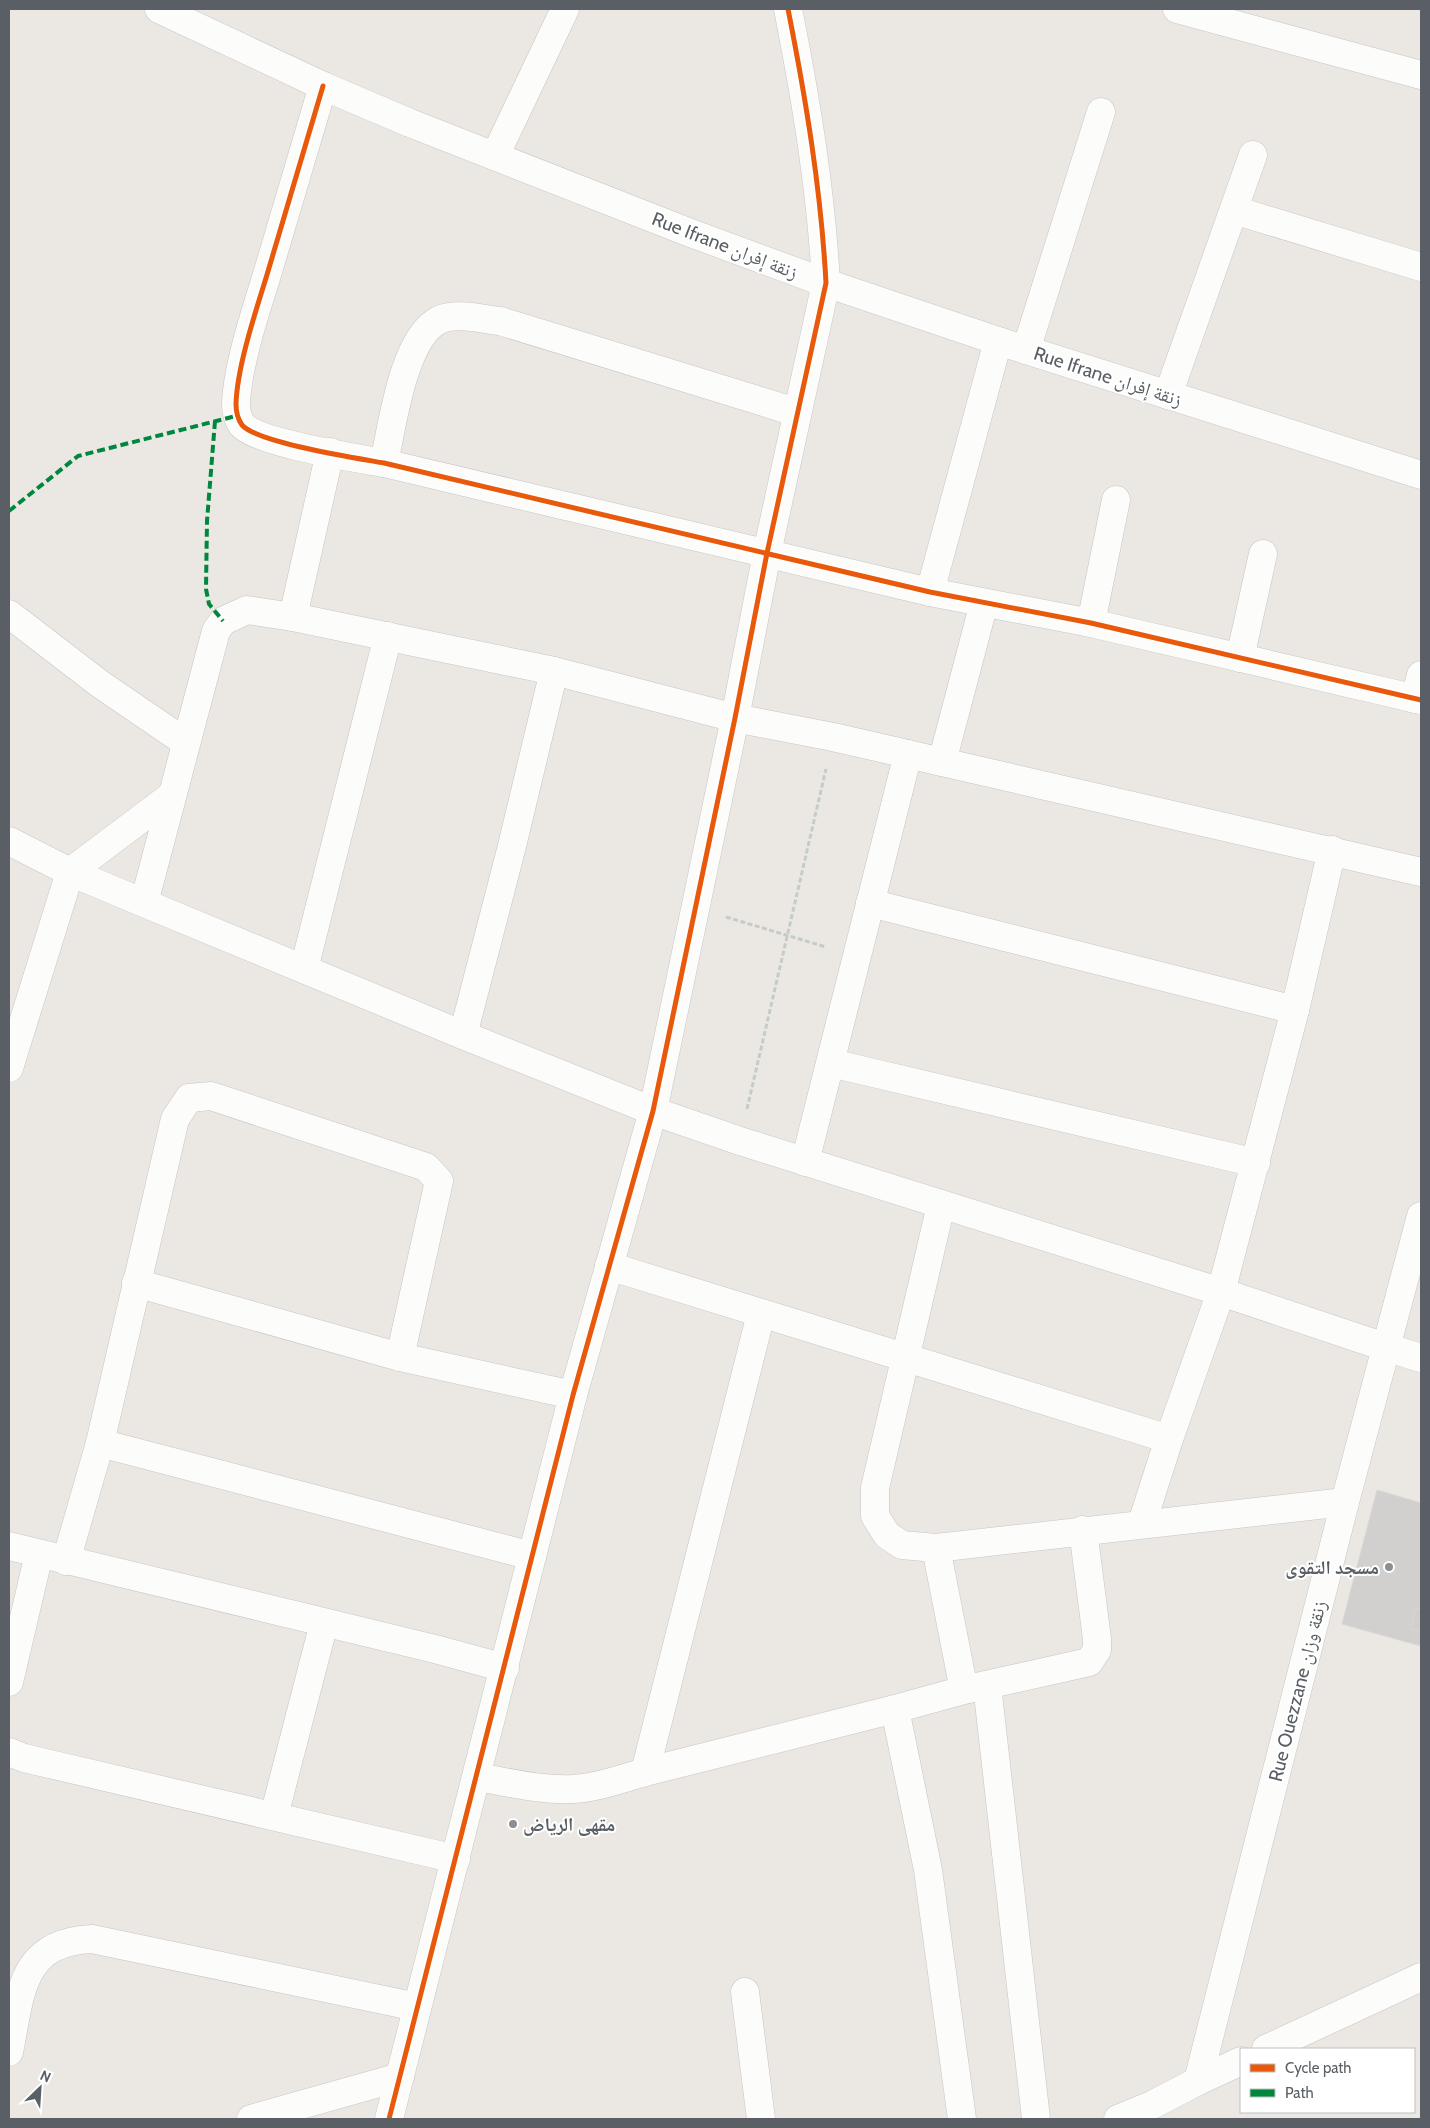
<svg xmlns="http://www.w3.org/2000/svg" width="1430" height="2128" font-family="Cabin,'Noto Naskh Arabic',sans-serif">
<style>
.building{fill:#d2d0ce;stroke:#dad7d3}
.lines{fill:none;stroke-linecap:round;stroke-linejoin:round}
.street-casing{stroke:#c6c5c5;stroke-width:29}
.secondary-casing{stroke:#c7c7c7;stroke-width:29}
.path{stroke:#c5ccc8;stroke-width:3;stroke-dasharray:5 2.5;stroke-linecap:butt}
.street{stroke:#fcfcfb;stroke-width:28}
.secondary{stroke:#fcfcfb;stroke-width:28}
.quiet{stroke:#00873e;stroke-width:4;stroke-dasharray:8 4;stroke-linecap:butt}
.cycleway-casing{stroke:#fff;stroke-width:8}
.cycleway{stroke:#e8590c;stroke-width:5}
.poi-dot{fill:#8c8f91;stroke:#fff;stroke-width:2}
.labels{text-anchor:middle;stroke-width:4;stroke-linejoin:round;paint-order:stroke}
.street-label{font-size:19px;fill:#595f64;stroke:#fff}
.poi-label{font-size:19px;font-weight:bold;fill:#595f64;stroke:#fff;text-anchor:end}
</style>
<rect width="100%" height="100%" fill="#ebe8e4"/>
<g class="building">
<path d="M1377 1490 1421 1503V1646L1342 1624Z"/>
<path d="M1415 1608 1421 1609V1632L1411 1629Z"/>
</g>
<g class="lines">
<g class="street-casing">
<g id="street">
<path d="M1177 9 1421 75"/>
<path d="M323 86C304 150 285 214 266 278 255 313 237 368 236 404 236 412 237 418 242 425 258 443 356 458 384 463L930 592 1091 623 1421 700"/>
<path d="M495 156 565 9"/>
<path d="M1234 210 1421 267"/>
<path d="M1026 350 1101 112"/>
<path d="M1168 395 1253 155"/>
<path d="M384 463C392 427 403 338 439 320 456 312 481 319 500 321L796 412"/>
<path d="M930 592 998 341"/>
<path d="M9 614 100 684 185 742"/>
<path d="M293 617 330 452"/>
<path d="M1091 623 1116 500"/>
<path d="M1240 658 1263 554"/>
<path d="M1415 699 1421 675"/>
<path d="M942 762 984 603"/>
<path d="M144 903 216 631 223 621 247 610 293 617 554 671 735 718 833 737 1421 872"/>
<path d="M870 903 1295 1010 1332 850"/>
<path d="M304 969 388 636"/>
<path d="M463 1035 512 846 554 671"/>
<path d="M831 1063 1256 1163"/>
<path d="M9 1068 70 872 171 796"/>
<path d="M805 1162 908 754"/>
<path d="M941 1205 875 1488V1516L887 1535 902 1545 936 1548 1345 1502"/>
<path d="M609 1266 1169 1439 1142 1523"/>
<path d="M136 1283 400 1357 573 1395"/>
<path d="M761 1314 645 1772 895 1709 964 1690 936 1548"/>
<path d="M1385 1347 1421 1358"/>
<path d="M1169 1439 1221 1292 1295 1010"/>
<path d="M100 1443 532 1556"/>
<path d="M66 1561 100 1443 175 1119 189 1098 211 1096 426 1167 439 1181 400 1357"/>
<path d="M9 1682 39 1554"/>
<path d="M987 1685 1036 2119"/>
<path d="M968 1689 1089 1662 1097 1650V1639L1083 1530"/>
<path d="M895 1709 928 1870 962 2119"/>
<path d="M9 1752 24 1758 456 1859"/>
<path d="M477 1777C508 1782 542 1791 574 1789 598 1787 622 1779 645 1772"/>
<path d="M274 1816 324 1623"/>
<path d="M745 1992 761 2119"/>
<path d="M1266 2049 1421 1977"/>
<path d="M9 2052C21 1993 20 1942 92 1939L417 2007"/>
<path d="M1198 2081 1241 2061"/>
<path d="M251 2119 400 2077"/>
</g>
</g>
<g class="secondary-casing">
<g id="secondary">
<path d="M159 9 323 86 410 123 688 232 826 283 998 341 1421 475"/>
<path d="M9 841 70 872 144 903 463 1035 653 1111 740 1141 1221 1292 1385 1347"/>
<path d="M9 1546 435 1649 505 1668"/>
<path d="M389 2119 573 1395 653 1111 735 718 767 553 826 283C821 190 806 100 788 9"/>
<path d="M1118 2119 1152 2105 1198 2081 1345 1502 1421 1216"/>
</g>
</g>
<g class="path">
<path d="M726 917 826 947"/>
<path d="M747 1109 826 769"/>
</g>
<use href="#street" class="street"/>
<use href="#secondary" class="secondary"/>
<g class="quiet">
<path d="M215 421 207 521 206 589 209 604 223 621"/>
<path d="M9 511 78 456 236 416"/>
</g>
<g class="cycleway-casing">
<g id="cycleway">
<path d="M323 86C304 150 285 214 266 278 255 313 237 368 236 404 236 412 237 418 242 425 258 443 356 458 384 463L930 592 1091 623 1421 700"/>
<path d="M389 2119 573 1395 653 1111 735 718 767 553 826 283C821 190 806 100 788 9"/>
</g>
</g>
<use href="#cycleway" class="cycleway"/>
</g>
<g class="poi-dot">
<circle cx="1389" cy="1567" r="5"/>
<circle cx="513" cy="1824" r="5"/>
</g>
<g class="labels">
<g class="street-label">
<text transform="translate(725 245) rotate(21)" y="7">Rue Ifrane زنقة إفران</text>
<text transform="translate(1108 376) rotate(18)" y="7">Rue Ifrane زنقة إفران</text>
<text transform="translate(1297 1691) rotate(-76)" y="7">Rue Ouezzane زنقة وزان</text>
</g>
<g class="poi-label">
<text x="1379" y="1574">مسجد التقوى</text>
<text x="523" y="1831" text-anchor="start">مقهى الرياض</text>
</g>
</g>
<rect width="1430" height="2128" fill="none" stroke="#595f64" stroke-width="20"/>
<rect x="1240" y="2048" width="175" height="65" fill="#ffffff" stroke="#bdbfc1"/>
<rect x="1250" y="2064" width="25" height="8" fill="#e8590c" stroke="#bdbfc1"/>
<text x="1285" y="2073" font-size="15" fill="#595f64">Cycle path</text>
<rect x="1250" y="2089" width="25" height="8" fill="#00873e" stroke="#bdbfc1"/>
<text x="1285" y="2098" font-size="15" fill="#595f64">Path</text>
<g transform="translate(40 2088) rotate(25)" stroke="#ffffff" stroke-width="4" paint-order="stroke">
<path d="M0-4L9 19L0 12L-9 19Z" fill="#595f64"/>
<text y="-8" font-size="14" font-weight="bold" text-anchor="middle" fill="#595f64">N</text>
</g>
</svg>
